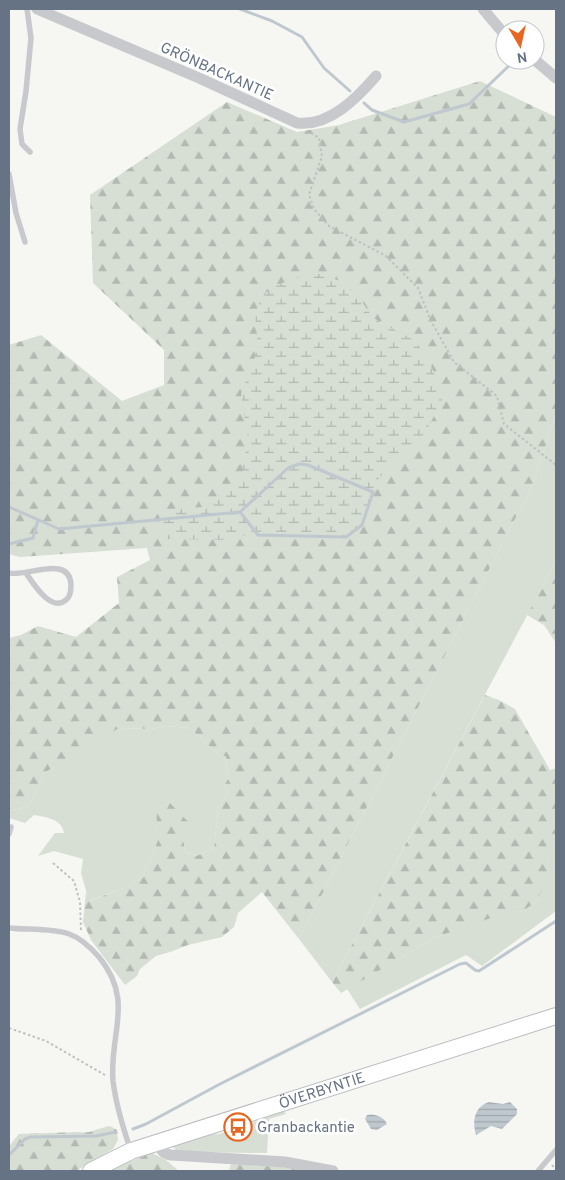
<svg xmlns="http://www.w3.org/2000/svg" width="565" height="1180" font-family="Overpass,sans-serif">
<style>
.green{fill:#d7ded4}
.forest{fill:url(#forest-firs)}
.wetland{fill:url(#wetland-marsh)}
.water{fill:url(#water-rules)}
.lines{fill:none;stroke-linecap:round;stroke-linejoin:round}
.stream{stroke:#bfc8ce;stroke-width:3}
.secondary-casing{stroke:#b9bcc1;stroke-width:18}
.path{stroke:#bec0c2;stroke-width:2;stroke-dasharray:2.5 2.5;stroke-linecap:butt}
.lane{stroke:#c7c9cd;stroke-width:5.5}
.street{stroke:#c7c9cd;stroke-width:11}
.secondary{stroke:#fff;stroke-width:16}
.labels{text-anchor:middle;stroke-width:5;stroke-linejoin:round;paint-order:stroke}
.street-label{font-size:15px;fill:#657385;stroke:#fff}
.poi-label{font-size:15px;fill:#657385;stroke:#fff;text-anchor:start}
</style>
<defs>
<pattern id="forest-firs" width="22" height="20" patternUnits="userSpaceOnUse" patternTransform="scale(1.25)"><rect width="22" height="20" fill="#d7ded4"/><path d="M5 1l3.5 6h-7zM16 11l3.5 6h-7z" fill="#b2b8b2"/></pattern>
<pattern id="wetland-marsh" width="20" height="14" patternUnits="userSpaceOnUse" patternTransform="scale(1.25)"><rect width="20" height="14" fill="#d7ded4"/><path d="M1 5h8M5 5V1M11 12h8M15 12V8" fill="none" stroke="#b2b8b2"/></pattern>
<pattern id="water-rules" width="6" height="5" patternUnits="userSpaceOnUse" patternTransform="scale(1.25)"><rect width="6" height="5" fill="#bfc8ce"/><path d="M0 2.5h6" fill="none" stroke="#9fa7ad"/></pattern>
</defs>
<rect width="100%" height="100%" fill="#f6f7f3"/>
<g class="green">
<path d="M556 414V561L332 982 299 939 533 484Z"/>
<path d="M166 726 190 728 220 756H226L228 779 225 784 228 793 218 808 214 849 196 856 185 851 183 838 193 828 157 805 158 840 143 877 124 888 89 901 81 873 83 859 54 851 38 856 55 833H64C62 819 46 817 34 815L25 823 9 818V811L29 806 44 773 109 733 119 728 151 729Z"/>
<path d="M556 828V911L482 966 466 955 360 1009 347 989 434 938 502 913 523 911 536 902 542 890 548 886C544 864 551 850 556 828Z"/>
<path d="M283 1110 286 1114 269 1119 267 1153 178 1152 173 1147 175 1143 201 1135 219 1134 249 1124Z"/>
</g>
<g class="forest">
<path d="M480 81 556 117V414L533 484 299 939 262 892 238 913 234 927 222 937 188 945 170 952 156 956 140 969 137 976 125 985 91 940 83 922 86 892 90 901 124 888 143 877 158 840 156 806 169 802 194 828 183 838 185 851 196 856 214 849 218 808 228 793 225 784 228 779 226 756H220L190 728 166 726 151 729 119 728 44 773 29 806 9 811V638L21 635 38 626 76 637 119 603 117 577 150 560 147 548 20 557 9 554V345L41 335 122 401 164 385V350L93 283 90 195 227 102 297 132 339 125Z"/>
<path d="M556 561V643L544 625 527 615Z"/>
<path d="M485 695 499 700 515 709 550 770 556 768C556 788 559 810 556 830 552 853 543 862 549 886L542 890 536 902 523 911 502 914 434 938 341 993 332 982Z"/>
<path d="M110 1126 117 1130 118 1140 113 1149 76 1171H9V1146L19 1134 79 1132C91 1134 98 1128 110 1126Z"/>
<path d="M152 1153 166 1160 179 1171H106Z"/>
<path d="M231 1164 283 1167 305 1171H229Z"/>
</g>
<path class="wetland" d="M308 274H322L340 281 359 297 372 317 389 327 415 340 430 364 441 388 442 400 430 424 421 438 391 465 375 483 362 525 346 537 252 534 225 540 166 539 158 524 171 509 203 507 226 493 242 473 248 438 241 394 258 349 255 313 262 296 274 286Z"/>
<g class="water">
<path d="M489 1102 503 1104 510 1102 517 1109V1114L502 1129 491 1126 476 1135C472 1121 474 1107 489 1102Z"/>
<path d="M367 1115C374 1113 384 1117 387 1124L377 1130 371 1129 365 1119Z"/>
</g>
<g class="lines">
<g class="stream">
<path d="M240 9 272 21 302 37 324 68 350 91"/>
<path d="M364 103 372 110 404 122 469 104 515 60"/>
<path d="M9 507 59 529 240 512 288 468 299 464 308 465 373 492 362 525 346 537 258 535 240 512"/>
<path d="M9 544 33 538 38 520"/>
<path d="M133 1129 146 1124 220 1084 460 964 466 963 475 970 479 971 556 921"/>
<path d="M9 1155 25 1139 31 1137 96 1136 116 1132"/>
</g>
<g class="secondary-casing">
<g id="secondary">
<path id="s1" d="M91 1171 131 1151 556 1016"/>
</g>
</g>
<g class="path">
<path d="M311 133 319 138 322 156 309 195 314 209 329 226 386 256 418 288 431 321 454 362 497 396 504 424 556 465"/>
<path d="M53 863 74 881 80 902 81 931"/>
<path d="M9 1028 46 1041 105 1075"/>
<path d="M552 1165 556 1170"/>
</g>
<g class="lane">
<path d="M27 9 31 38 26 91 20 129 22 144 30 152"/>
<path d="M9 174 16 213 25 242"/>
<path d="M9 573C27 577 70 554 71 585 71 590 70 597 66 600 51 613 33 583 26 573"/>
<path d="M9 834 11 827"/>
<path d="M9 928C27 930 52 928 69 934 81 938 91 948 99 957 135 1001 109 1033 113 1081 116 1105 123 1128 131 1151"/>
<path d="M538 1171 556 1150"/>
</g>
<g class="street">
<path d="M37 9 199 78 297 123C329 127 357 98 376 76"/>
<path d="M483 9 505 35"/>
<path d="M535 60 556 78"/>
<path d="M158 1143C161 1150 163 1154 171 1155L285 1162 333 1171"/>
</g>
<use href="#secondary" class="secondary"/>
</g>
<defs>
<g id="bus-ring" transform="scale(1.4375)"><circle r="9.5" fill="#fff" stroke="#e86621" stroke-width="1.5"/><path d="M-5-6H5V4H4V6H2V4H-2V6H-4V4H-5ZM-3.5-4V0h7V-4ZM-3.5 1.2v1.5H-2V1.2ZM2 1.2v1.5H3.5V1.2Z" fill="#e86621"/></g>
</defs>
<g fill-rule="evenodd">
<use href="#bus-ring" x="238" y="1127"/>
</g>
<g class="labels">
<g class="street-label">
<text transform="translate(217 71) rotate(24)" y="5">GRÖNBACKANTIE</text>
<text dy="5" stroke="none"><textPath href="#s1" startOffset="245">ÖVERBYNTIE</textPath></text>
</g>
<g class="poi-label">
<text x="257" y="1132">Granbackantie</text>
</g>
</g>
<rect width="565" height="1180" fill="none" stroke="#657385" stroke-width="20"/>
<g transform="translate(520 45) rotate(171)"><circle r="24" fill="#ffffff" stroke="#c1c7ce"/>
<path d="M0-4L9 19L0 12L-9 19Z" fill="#e86621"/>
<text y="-8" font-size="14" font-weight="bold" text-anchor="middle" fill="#657385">N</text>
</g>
</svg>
